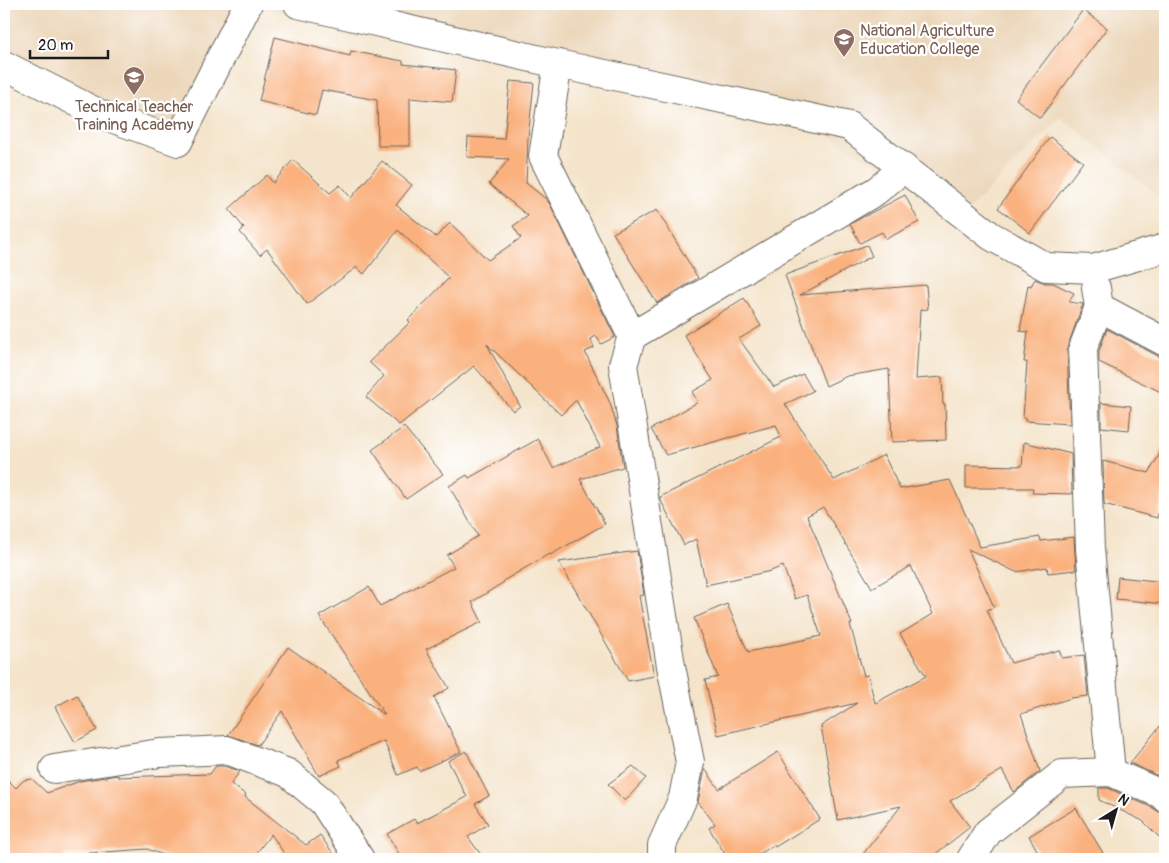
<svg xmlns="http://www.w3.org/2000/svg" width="1169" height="863" font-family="Pangolin,sans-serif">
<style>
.built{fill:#ecd7ba}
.building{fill:#fab17e;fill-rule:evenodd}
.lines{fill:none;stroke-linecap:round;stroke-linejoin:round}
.street-casing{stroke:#686259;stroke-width:30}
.street{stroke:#fff;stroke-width:28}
.labels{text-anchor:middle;stroke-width:4.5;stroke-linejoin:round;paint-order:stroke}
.education-label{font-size:16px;fill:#785e54;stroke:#fff;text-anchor:start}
</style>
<rect width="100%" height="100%" fill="#fff"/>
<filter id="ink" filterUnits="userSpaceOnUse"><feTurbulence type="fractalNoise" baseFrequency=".02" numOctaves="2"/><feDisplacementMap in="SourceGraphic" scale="10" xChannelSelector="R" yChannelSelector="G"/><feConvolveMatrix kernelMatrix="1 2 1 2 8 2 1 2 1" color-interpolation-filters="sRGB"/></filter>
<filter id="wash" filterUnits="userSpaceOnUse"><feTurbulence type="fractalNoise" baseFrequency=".0096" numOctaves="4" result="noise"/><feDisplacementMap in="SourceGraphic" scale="20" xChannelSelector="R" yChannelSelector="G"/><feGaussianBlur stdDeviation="1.12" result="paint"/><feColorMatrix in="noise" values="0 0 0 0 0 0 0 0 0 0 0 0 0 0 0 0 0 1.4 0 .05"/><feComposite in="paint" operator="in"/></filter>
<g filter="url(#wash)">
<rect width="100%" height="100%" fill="#f4e4cb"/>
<path class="built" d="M4 4H1165V201L1061 117 961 217 790 111 255 5 193 130 114 127 4 65Z"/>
<g id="blocks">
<g class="building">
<path d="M1083 10 1107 28 1040 118 1016 99Z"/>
<path d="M275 37 350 56 351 51 403 61V64L456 70 452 102 410 98V146H378L377 100 322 90 316 115 259 101Z"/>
<path d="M510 81 534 83 528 138 526 183 546 199 550 204 615 337 601 344 596 336 591 339 594 348 585 352 610 403 617 426 623 467 580 479 605 524 550 555 549 554 503 581 504 582 472 602 482 622 426 649 449 688 434 697 461 752 419 771 417 767 398 775 384 741 338 760 341 766 319 776 282 711 258 745 228 735 288 647 385 715 319 616 369 587 380 606 454 567 447 555 478 536 449 486 467 475 469 478 538 439 553 468 600 447 576 400 561 415 487 344 520 406 513 411 474 366 399 425 366 397 384 376 369 362 410 322 408 320 449 278 398 230 364 274 357 267 307 304 267 249 260 255 240 232 244 228 229 209 267 175 273 183 293 160 330 193 340 185 351 198 382 161 412 185 396 205 436 237 450 223 488 260 521 238 513 226 528 216 489 184 509 159 467 157 468 137 504 139Z"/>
<path d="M1050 137 1083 162 1030 233 998 208Z"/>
<path d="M905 195 919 222 886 239 882 232 860 243 850 224Z"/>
<path d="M657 210 698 278 657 303 613 233Z"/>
<path d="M867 245 872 256 800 295 926 285 928 309 920 310 916 379 942 377 943 404H945L946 440 892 442 889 369 847 376 826 386 785 275Z"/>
<path d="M1035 279 1045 283H1053L1074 293 1069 302 1083 304 1067 348 1070 424 1025 421V418H1023L1027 362H1024L1028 332 1020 331 1028 285 1031 286Z"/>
<path d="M744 298 761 326 739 339 774 387 803 374 813 391 785 404 834 480 884 455 900 489 950 480 980 547 1040 537 1041 541 1074 537 1076 570 1048 573 1047 567 1016 572 968 549 994 607 987 610 1011 663 1059 650 1062 658 1084 655 1088 696 1071 698 1021 714 1040 771 1014 792 1002 770 950 801 970 827 929 859H859L901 806 838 820 821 726 857 703 718 735 705 680 718 677 694 618 727 604 748 652 821 636 807 595 795 599 783 566 771 571 706 585 696 539 684 545 660 499V497L781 437 776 425 666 455 651 429 698 402 692 392 713 380 684 335ZM823 507 872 588 911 566 933 614 900 634 926 676 875 703 868 675 864 676 850 624H852L807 516Z"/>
<path d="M1107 329 1158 356 1165 358V394L1099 362V351Z"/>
<path d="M1101 403 1131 406 1129 430 1101 427Z"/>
<path d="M404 427 443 474 406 499 372 450Z"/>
<path d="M1024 442 1071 454 1072 494 1032 493 1033 488H966V465L1022 466Z"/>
<path d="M1165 444V484L1157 518 1104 504 1103 461 1149 473Z"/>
<path d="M637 551 644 595 639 596 654 676 628 681 559 562Z"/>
<path d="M1118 577 1165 582V604L1116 599Z"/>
<path d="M77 695 97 730 75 742 55 707Z"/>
<path d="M1165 720V779L1130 763Z"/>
<path d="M466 751 489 796 475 804 488 824 468 837 484 859H402L387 834 414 819 417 823 467 797 448 761Z"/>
<path d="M778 752 820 819 775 847 774 845 751 859H728L709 828 715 824 698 802 705 769 719 789Z"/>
<path d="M216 766H224L240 771 231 784 246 795 245 797 306 845 320 835 337 859H285L287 858 271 834 252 859H174L147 849 63 855 68 859H4V776L16 788 24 780 32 779 47 793 80 781 118 775V777L210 774Z"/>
<path d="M633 766 646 778 625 801 608 784Z"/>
<path d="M1099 788H1108L1153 808 1159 812 1165 814V843L1143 821 1099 800Z"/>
<path d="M1076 808 1103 853 1092 859H1042L1029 836Z"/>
</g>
</g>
</g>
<g filter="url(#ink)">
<use href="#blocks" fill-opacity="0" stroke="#686259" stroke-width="1"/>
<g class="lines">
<g class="street-casing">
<g id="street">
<path d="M298 4 558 64 849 126 991 236 1046 267 1093 269 1165 248"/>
<path d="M558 64 543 156 632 336 623 365 671 666 690 762 683 798 662 845V859"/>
<path d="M4 65 100 114 178 142 248 4"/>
<path d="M1096 288 1099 307 1165 342"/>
<path d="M1099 307 1083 348 1090 549 1111 772"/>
<path d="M632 336 876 191 904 168"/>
<path d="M54 769 160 753 227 750 288 773 323 802 360 859"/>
<path d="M971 859 988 832 1062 774 1111 772 1163 795 1165 798"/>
</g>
</g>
<use href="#street" class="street"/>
</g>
</g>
<defs>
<g id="university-pin" transform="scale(1.125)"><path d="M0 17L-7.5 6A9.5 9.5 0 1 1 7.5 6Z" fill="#8d6e63" stroke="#fff"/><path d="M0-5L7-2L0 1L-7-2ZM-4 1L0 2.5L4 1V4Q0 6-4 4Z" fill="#fff"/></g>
</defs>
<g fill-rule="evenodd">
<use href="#university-pin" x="844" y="39"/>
<use href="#university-pin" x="134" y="77"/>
</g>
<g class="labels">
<g class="education-label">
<text x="860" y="36">National Agriculture<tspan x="860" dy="18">Education College</tspan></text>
<text x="134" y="112" text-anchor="middle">Technical Teacher<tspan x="134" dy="18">Training Academy</tspan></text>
</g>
</g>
<rect width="1169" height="863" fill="none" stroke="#fff" stroke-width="20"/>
<g transform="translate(1116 810) rotate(37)" stroke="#ffffff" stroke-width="4" paint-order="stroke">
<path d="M0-4L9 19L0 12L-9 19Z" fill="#1c1c1c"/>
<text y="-8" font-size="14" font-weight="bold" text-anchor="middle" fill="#1c1c1c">N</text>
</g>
<path d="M30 50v8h78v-8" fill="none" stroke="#1c1c1c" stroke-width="2.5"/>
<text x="38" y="50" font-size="15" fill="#1c1c1c" stroke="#ffffff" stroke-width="4" paint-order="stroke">20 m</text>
</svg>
